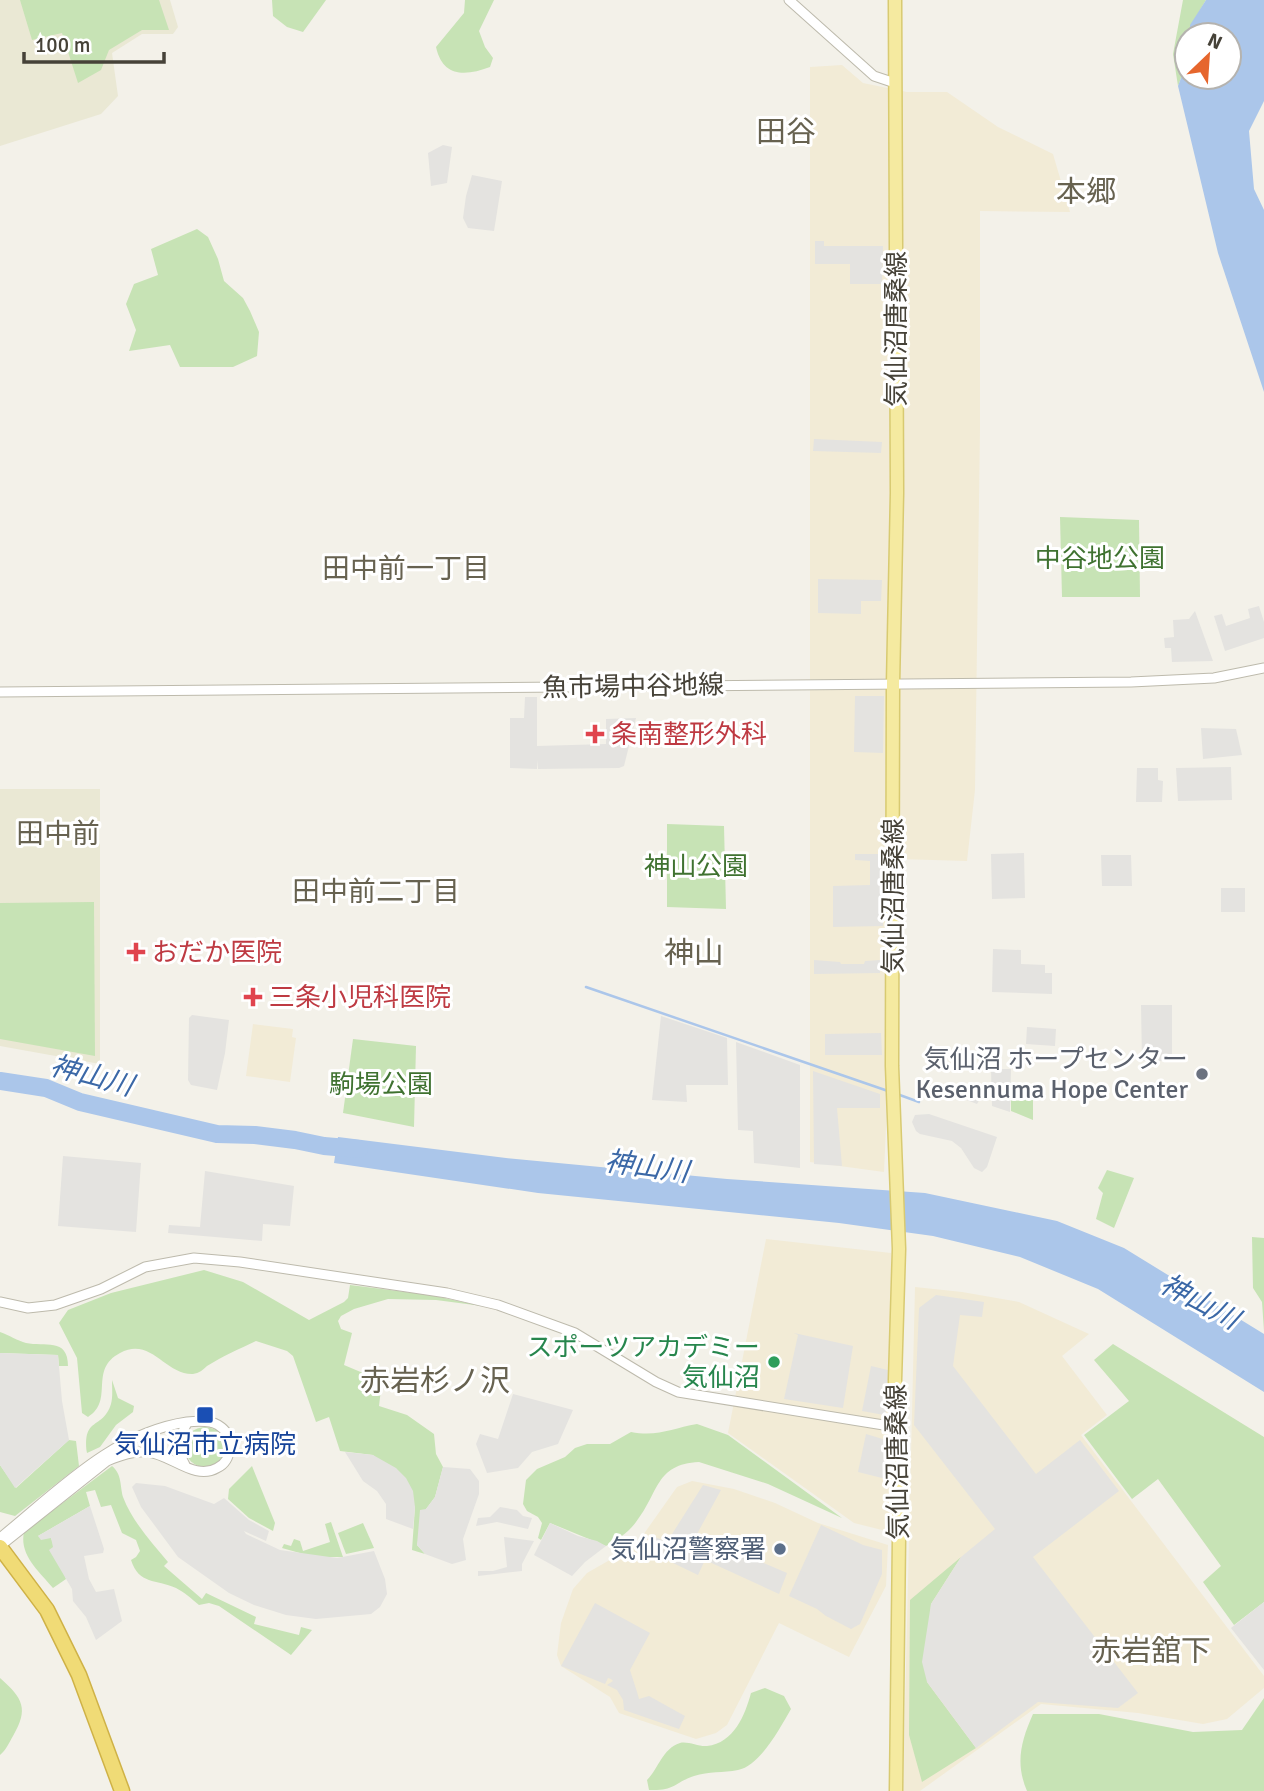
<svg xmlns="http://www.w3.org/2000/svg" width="1264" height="1791" font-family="Signika,'Noto Sans JP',sans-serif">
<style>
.commercial{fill:#f2ebd6}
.education{fill:#eae8d4}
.green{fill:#c7e3b5}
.parking{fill:#e4e3e0}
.water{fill:#abc6ea}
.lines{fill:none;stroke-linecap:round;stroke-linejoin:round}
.stream{stroke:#abc6ea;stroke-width:2.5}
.river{stroke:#abc6ea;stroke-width:18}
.minor-casing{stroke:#bdbaac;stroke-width:11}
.major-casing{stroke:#d8ca71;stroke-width:15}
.highway-casing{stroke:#cfb247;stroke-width:17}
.minor{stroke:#fff;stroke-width:9}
.major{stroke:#f5eaa0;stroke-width:12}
.highway{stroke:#f0db76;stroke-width:14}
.health-dot{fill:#e0444e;stroke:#fff;stroke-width:2.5}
.worship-dot{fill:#6b7280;stroke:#fff;stroke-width:2.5}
.leisure-dot{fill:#2e9e5b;stroke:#fff;stroke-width:2.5}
.transit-dot{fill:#1a4fb4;stroke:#fff;stroke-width:2.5}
.service-dot{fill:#5c6f8a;stroke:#fff;stroke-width:2.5}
.labels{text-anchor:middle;stroke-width:6;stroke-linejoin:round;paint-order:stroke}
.street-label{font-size:26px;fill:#464238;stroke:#fff}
.park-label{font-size:26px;fill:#3f7230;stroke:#fff}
.health-label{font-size:26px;fill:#be3a42;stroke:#fff;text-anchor:start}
.worship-label{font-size:26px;fill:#5b616d;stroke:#fff;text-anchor:end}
.leisure-label{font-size:26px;fill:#27864d;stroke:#fff;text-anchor:end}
.transit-label{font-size:26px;fill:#164399;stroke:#fff}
.service-label{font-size:26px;fill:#4e5e75;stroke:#fff;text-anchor:end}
.neighbourhood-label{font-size:28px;fill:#676250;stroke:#fff}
.water-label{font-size:28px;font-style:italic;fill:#3b68a7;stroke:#fff}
.quarter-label{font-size:30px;fill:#676250;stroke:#fff}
</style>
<rect width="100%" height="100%" fill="#f3f1e9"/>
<g class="commercial">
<path d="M842 65 863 83 907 92H947L998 127 1053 154 1070 212 980 211V429L975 790 967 861 898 859 884 1172 810 1162V67Z"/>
<path d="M253 1024 293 1029 292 1037 296 1038 290 1082 246 1076Z"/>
<path d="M766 1239 891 1253 894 1533 854 1523 728 1433Z"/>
<path d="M915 1287 962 1292 1019 1302 1089 1334 1062 1356 1107 1415 1081 1435 1264 1676V1688L1227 1719 1203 1724 1138 1713 1041 1704 920 1791H903Z"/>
<path d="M692 1481 734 1489 775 1503 818 1523 888 1545 886 1586 849 1657 779 1623 727 1725 716 1733 696 1739 619 1713 610 1697 561 1666 557 1655 561 1623 573 1589 587 1573 636 1545 677 1487Z"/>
</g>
<g class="education">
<path d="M0 0H170L178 27 173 34H142L112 53 118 96 101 114 0 146Z"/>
<path d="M0 789H100V1064L0 1046Z"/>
</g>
<g class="green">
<path d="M20 0H159L169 30H142L109 50 101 70 78 83 62 33 32 40Z"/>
<path d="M272 0H326L303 32 287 27 273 16Z"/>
<path d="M465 0H494L479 31 485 47 493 58 490 67C466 76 443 78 436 47L464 13Z"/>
<path d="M1183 0H1206L1191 25 1190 35H1187V62L1178 86 1173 54Z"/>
<path d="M197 229 208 237 218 259 224 281 243 298 250 311 259 332 257 356 233 367H180L170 345 129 351 136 330 126 304 134 284 158 275 151 249Z"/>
<path d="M1060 517 1139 520 1140 597H1062Z"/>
<path d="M667 824 724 826 726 909 667 907Z"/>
<path d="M94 902 95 1056 0 1039V903Z"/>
<path d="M353 1039 416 1046 414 1127 343 1113Z"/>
<path d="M1011 1087H1033V1120L1011 1111Z"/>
<path d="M1107 1170 1134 1178 1114 1228 1096 1219 1103 1193 1098 1188Z"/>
<path d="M1252 1237 1264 1238V1331L1262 1302 1253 1288Z"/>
<path d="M204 1270 243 1282 309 1320 344 1302 348 1298 350 1285 430 1295 482 1306 436 1300 388 1299 354 1309 341 1316 338 1321 341 1329 352 1333 344 1365 382 1381 379 1406 407 1415 434 1434 436 1454 443 1467 435 1497 426 1509 417 1545 425 1554 412 1550 415 1507 373 1455 340 1451 329 1417 316 1422 293 1356 287 1351 256 1341C239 1349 223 1356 207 1366 203 1370 199 1373 193 1374 165 1375 151 1336 120 1353 88 1370 115 1400 88 1417L82 1413 77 1358 59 1323 68 1310 111 1293Z"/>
<path d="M0 1332C9 1335 18 1341 26 1343 44 1347 68 1337 68 1366H59L58 1355 0 1353Z"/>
<path d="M1113 1344 1264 1437V1602L1234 1625 1203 1582 1221 1566 1158 1479 1132 1499 1084 1435 1129 1401 1094 1360Z"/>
<path d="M112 1380 118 1398 134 1406 133 1412 116 1425 100 1447 87 1453C82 1416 103 1430 111 1404 113 1397 112 1388 112 1380Z"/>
<path d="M697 1424 728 1435 842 1518 768 1484 699 1462C655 1464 659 1493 636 1522 629 1532 617 1540 606 1546L550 1523 541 1540 538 1538 542 1523 538 1517 527 1511 523 1504 526 1480 537 1469 565 1457 575 1448 587 1444H610L631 1432C658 1437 673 1428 697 1424Z"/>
<circle cx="205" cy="1447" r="20"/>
<path d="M69 1440 76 1441 79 1466 15 1516 0 1512V1465L16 1488Z"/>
<path d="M112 1466C122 1474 120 1486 123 1497 132 1521 152 1543 168 1562L164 1566 202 1599 206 1593 256 1617 254 1624 299 1635 301 1627 312 1630 291 1655 219 1606 209 1603 199 1605C192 1599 184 1592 176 1588 156 1579 139 1585 131 1560L136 1557 140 1551 136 1540 122 1533 111 1505 101 1507 95 1490 86 1492 90 1506 38 1536 51 1538 66 1579 53 1588C39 1571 19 1555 24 1532Z"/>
<path d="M252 1466 275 1523 273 1531 249 1518 228 1499 229 1489Z"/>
<path d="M331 1522 343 1557H314L282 1548 284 1544 291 1546 294 1539 300 1541 303 1551 330 1542 325 1524Z"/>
<path d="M363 1523 374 1548 346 1554 338 1533Z"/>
<path d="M961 1557 931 1604 927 1682 976 1748 922 1782 909 1735 910 1600Z"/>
<path d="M0 1678C23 1698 29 1709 13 1736 9 1743 6 1750 0 1755Z"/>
<path d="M765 1688 784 1696 791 1709C780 1728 760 1766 738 1770 723 1773 709 1771 694 1776 673 1783 676 1791 649 1790L647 1780C659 1768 662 1749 680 1743 688 1741 699 1747 707 1746 734 1743 745 1715 751 1693Z"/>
<path d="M1264 1698V1791H1027C1015 1763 1021 1741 1033 1714H1099L1193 1732 1242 1730Z"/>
</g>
<g class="parking">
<path d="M443 145 452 147 447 183 431 186 428 153Z"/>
<path d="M472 175 502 181 494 231 468 228 463 218 466 196Z"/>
<path d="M815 241H824V246H883L882 284H850V264H815Z"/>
<path d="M814 439 882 442 881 453 813 451Z"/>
<path d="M818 579 882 580 881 601H861V614L818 613Z"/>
<path d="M1259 606 1264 622V638L1225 651 1214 616 1222 614 1226 626 1250 618 1248 609Z"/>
<path d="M1195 611 1213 661 1172 662 1171 648H1165L1164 638 1174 637 1173 620 1189 619Z"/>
<path d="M855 696H884L883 753 854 752Z"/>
<path d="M525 697H537V746L606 744V719L636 718 624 766 619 768 538 769 537 760V769L510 768V718H524Z"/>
<path d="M1201 728 1236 729 1242 755 1203 759Z"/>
<path d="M1231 767 1232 800 1178 801 1176 768Z"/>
<path d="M1137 768H1158V780L1163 781 1162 802H1136Z"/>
<path d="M1024 853 1025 898 992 899 991 854Z"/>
<path d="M855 854H882L883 926 833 927V886L870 885V861L855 860Z"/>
<path d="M1101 855H1131L1132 886H1102Z"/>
<rect x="1221" y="888" width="24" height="24"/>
<path d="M993 949 1021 950V964L1045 965V973H1052V994L992 992Z"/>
<path d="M814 960 840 962 841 964H864L865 961 880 960V973L814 974Z"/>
<path d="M1141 1005H1172V1061H1142Z"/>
<path d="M192 1015 229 1020 225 1053 217 1090 191 1085 188 1080 189 1018Z"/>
<path d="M661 1016 727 1038 728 1085H686L687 1102 652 1100Z"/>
<path d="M1027 1027 1056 1029 1055 1046 1026 1044Z"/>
<path d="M881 1033 882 1055H825V1034Z"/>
<path d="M736 1042 800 1065V1168L754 1163 753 1131 738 1130Z"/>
<path d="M991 1069H1011L1010 1112 992 1106Z"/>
<path d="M813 1071 880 1094V1108H837L842 1166 814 1164Z"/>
<path d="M980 1084 981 1097 977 1104 928 1085Z"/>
<path d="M929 1114 997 1137 987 1167 982 1172 974 1168 961 1148 952 1141 920 1134 916 1131 912 1122 915 1115Z"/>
<path d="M63 1156 141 1163 136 1232 58 1226Z"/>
<path d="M205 1171 294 1186 290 1226 263 1224 262 1241 168 1233 169 1225 200 1227Z"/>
<path d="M936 1295 984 1302 982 1317 960 1315 953 1366 1036 1474 1080 1440 1119 1491 1033 1557 1138 1693 1118 1708 1038 1702 976 1748 927 1682 922 1662 931 1604 961 1557 995 1529 914 1425 919 1308Z"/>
<path d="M794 1333 853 1346 843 1408 784 1399 798 1335Z"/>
<path d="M0 1353 58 1355 62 1401 69 1440 15 1488 0 1465Z"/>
<path d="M871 1366 888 1370V1407L884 1415 862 1411Z"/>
<path d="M513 1394 573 1410 558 1444 532 1452 518 1468 487 1473 476 1444 480 1434 498 1439Z"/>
<path d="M866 1434 886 1440V1479L858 1472Z"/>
<path d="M345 1452 373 1455 396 1468 406 1478 413 1491 415 1507 413 1529 386 1519V1504L377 1491 363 1481Z"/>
<path d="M443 1467 470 1469 479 1481V1494L463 1539 466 1560 452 1564 425 1554 417 1545 420 1510 426 1509 435 1497Z"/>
<path d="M136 1483 165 1486 214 1504 224 1498 249 1520 269 1531 266 1541 244 1531 246 1534 280 1550 337 1558 374 1551 385 1579 387 1594 380 1607 371 1614 316 1619 286 1615 254 1605 229 1593 178 1557 141 1507 132 1487Z"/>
<path d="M703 1485 721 1490 697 1534 787 1573 779 1594 705 1560 698 1575 646 1550 655 1537 667 1542Z"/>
<path d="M90 1506 104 1549 103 1553 84 1556 89 1579 96 1592 114 1589 122 1621 96 1640 86 1617 73 1601 72 1589 49 1550 53 1547 51 1538 41 1540 38 1536Z"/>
<path d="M500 1507 517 1510 523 1516 532 1518 528 1529 497 1522 476 1526 478 1518 490 1517Z"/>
<path d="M550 1523 578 1536 597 1541 606 1546 585 1562 572 1576 534 1555Z"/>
<path d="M821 1525 863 1545 882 1550V1574L860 1624 851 1629 826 1616 817 1609 789 1596Z"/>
<path d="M504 1537 534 1541 522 1564V1571L478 1576V1571H493L507 1567Z"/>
<path d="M1264 1602V1670L1231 1628Z"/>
<path d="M595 1603 650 1633 630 1670 637 1692 639 1699 649 1696 685 1716 679 1729 624 1710 623 1700 617 1690 607 1685 613 1681 611 1679 608 1678 605 1684 561 1666Z"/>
</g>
<g class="water">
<path d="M1206 0H1264V101L1249 131 1254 189 1264 210V392L1218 253 1178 86 1187 62V77H1229V35H1190V25Z"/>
<path d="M338 1137 506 1158 727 1179 925 1193 1057 1221 1124 1248 1264 1334V1392L1098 1289 1020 1257 933 1236 839 1223 538 1193 334 1163Z"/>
</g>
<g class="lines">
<g class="stream">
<path d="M586 987 888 1091"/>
<path d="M897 1094 919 1102"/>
</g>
<path class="river" d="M0 1081 46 1088 80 1102 217 1134 255 1135 295 1140 324 1146 359 1149"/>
<g class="minor-casing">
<g id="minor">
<path d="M789 0 874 76 895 83"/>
<path d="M0 692 1131 682 1214 678 1264 668"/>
<path d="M0 1302 28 1308 55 1305 101 1289 145 1267 194 1258 240 1262 447 1293 498 1305 575 1333 656 1382 678 1392 896 1427"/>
<path d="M185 1465C176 1449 179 1438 187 1423"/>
<path d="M0 1538C57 1492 112 1433 187 1422 197 1421 210 1420 218 1425 226 1430 231 1437 230 1447 229 1457 226 1464 217 1468 195 1481 172 1455 148 1452 133 1451 121 1455 107 1461L0 1546"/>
</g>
</g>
<g class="major-casing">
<path id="major" d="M895 0 897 493 893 684 892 1066 899 1249 895 1380 899 1538 896 1791"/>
</g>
<g class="highway-casing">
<path id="highway" d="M0 1547 47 1610 79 1675 122 1791"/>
</g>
<use href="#minor" class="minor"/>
<use href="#major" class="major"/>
<use href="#highway" class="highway"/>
</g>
<g class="health-dot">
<path d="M591.5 723.5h7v7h7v7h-7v7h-7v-7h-7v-7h7z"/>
<path d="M132.5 941.5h7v7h7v7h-7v7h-7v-7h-7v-7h7z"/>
<path d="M249.5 986.5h7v7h7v7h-7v7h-7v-7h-7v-7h7z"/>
</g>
<circle class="worship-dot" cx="1202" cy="1074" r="7"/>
<circle class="leisure-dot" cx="774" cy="1362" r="7"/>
<rect class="transit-dot" x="196" y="1406" width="18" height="18" rx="3.5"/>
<circle class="service-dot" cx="780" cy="1549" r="7"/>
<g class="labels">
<g class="street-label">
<text transform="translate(896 329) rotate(-90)" y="9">気仙沼唐桑線</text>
<text transform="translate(633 686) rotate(-1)" y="9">魚市場中谷地線</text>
<text transform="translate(893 896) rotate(-90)" y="9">気仙沼唐桑線</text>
<text transform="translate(897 1462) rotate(-91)" y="9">気仙沼唐桑線</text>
</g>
<g class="park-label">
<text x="1100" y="567">中谷地公園</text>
<text x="696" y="875">神山公園</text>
<text x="381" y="1093">駒場公園</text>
</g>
<g class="health-label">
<text x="611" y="743">条南整形外科</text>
<text x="152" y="961">おだか医院</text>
<text x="269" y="1006">三条小児科医院</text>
</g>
<g class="worship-label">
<text x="1188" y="1068">気仙沼 ホープセンター<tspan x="1188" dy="30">Kesennuma Hope Center</tspan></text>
</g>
<g class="leisure-label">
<text x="760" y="1356">スポーツアカデミー<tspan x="760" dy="30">気仙沼</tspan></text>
</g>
<g class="transit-label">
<text x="205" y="1453">気仙沼市立病院</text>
</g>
<g class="service-label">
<text x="766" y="1558">気仙沼警察署</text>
</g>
<g class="neighbourhood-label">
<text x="406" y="578">田中前一丁目</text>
<text x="58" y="843">田中前</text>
<text x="376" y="901">田中前二丁目</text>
</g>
<g class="water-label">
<text transform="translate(92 1075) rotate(15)" y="10">神山川</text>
<text transform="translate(647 1166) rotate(8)" y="10">神山川</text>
<text transform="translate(1200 1301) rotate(28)" y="10">神山川</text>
</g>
<g class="quarter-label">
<text x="786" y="142">田谷</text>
<text x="1086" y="202">本郷</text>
<text x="694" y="963">神山</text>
<text x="435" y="1391">赤岩杉ノ沢</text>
<text x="1151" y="1661">赤岩舘下</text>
</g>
</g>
<g transform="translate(1208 56) rotate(25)"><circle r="33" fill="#ffffff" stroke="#b5b3af" stroke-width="2"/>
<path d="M0-5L12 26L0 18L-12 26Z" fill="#e6662d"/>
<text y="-10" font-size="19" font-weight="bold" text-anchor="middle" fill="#464238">N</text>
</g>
<path d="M24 52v10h140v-10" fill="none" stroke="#464238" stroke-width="3.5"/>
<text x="35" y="52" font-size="21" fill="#464238" stroke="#ffffff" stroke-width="5" paint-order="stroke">100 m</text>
</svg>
